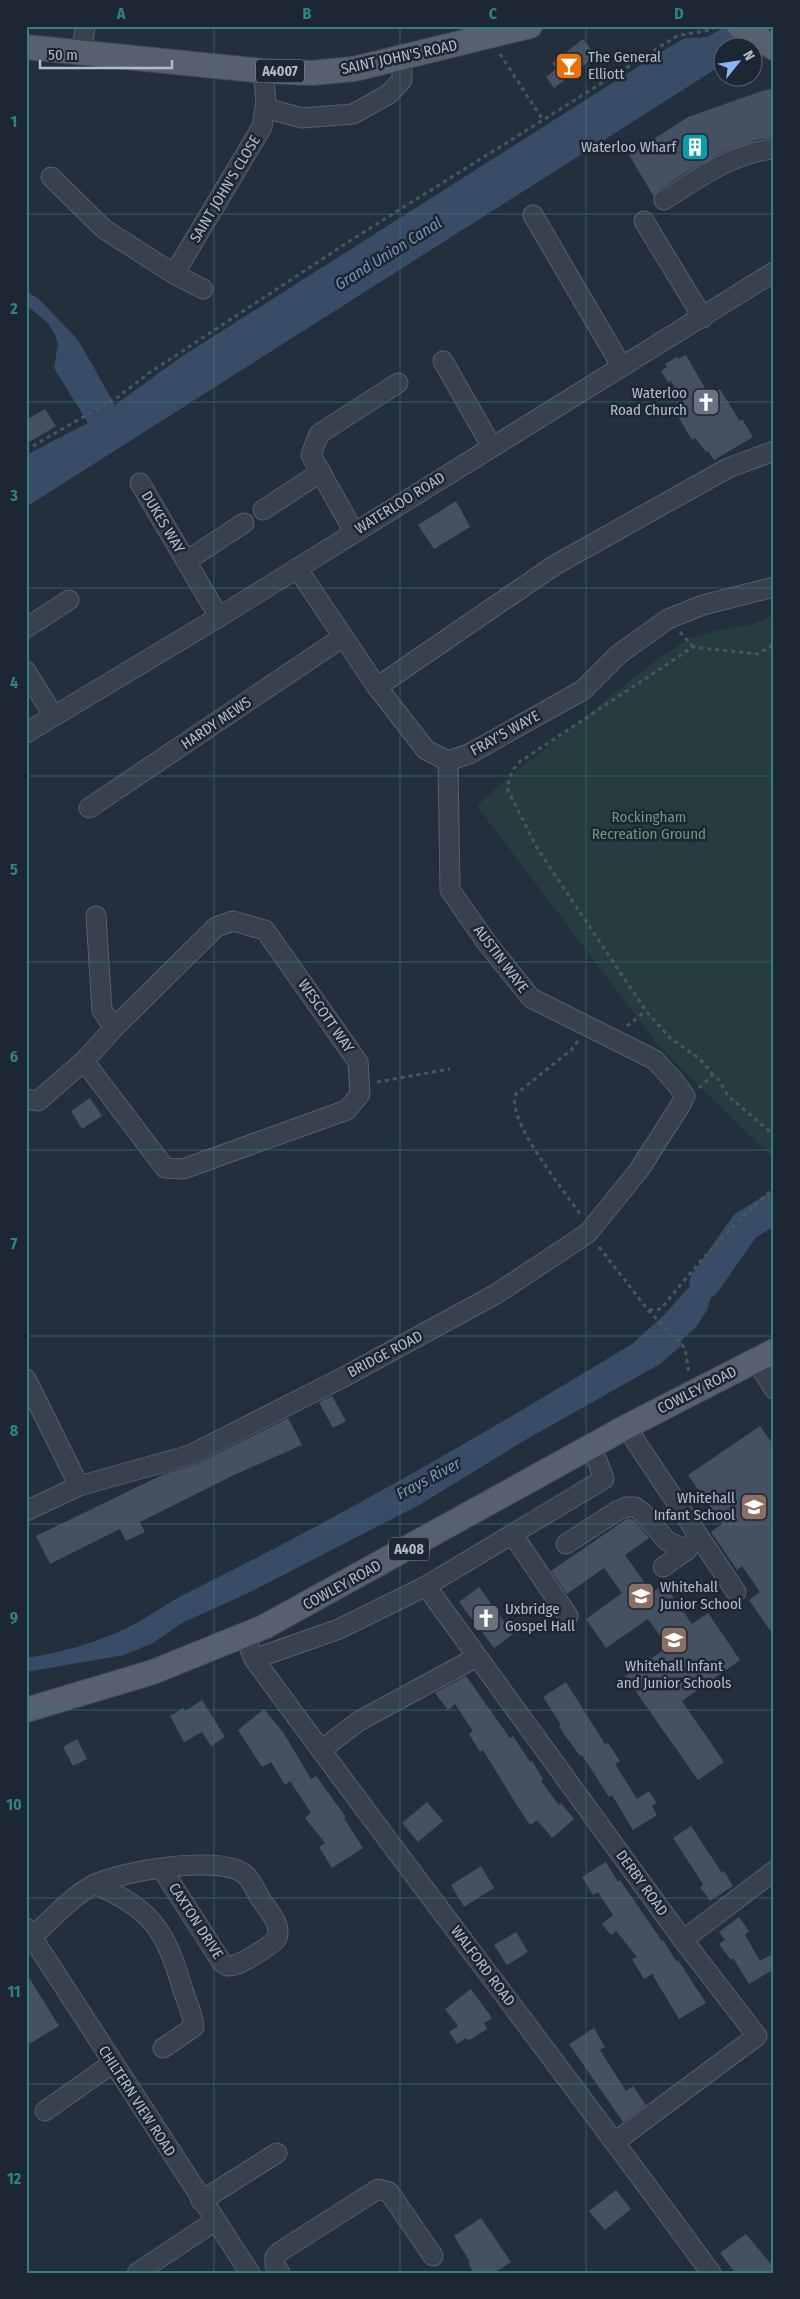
<svg xmlns="http://www.w3.org/2000/svg" width="800" height="2299" font-family="'Fira Sans Condensed',sans-serif">
<style>
.green{fill:#263c3f}
.water{fill:#394c67}
.lines{fill:none;stroke-linecap:round;stroke-linejoin:round}
.river{stroke:#394c67;stroke-width:31}
.building{fill:#455162}
.minor-casing{stroke:#565f6c;stroke-width:21}
.major-casing{stroke:#414a57;stroke-width:26}
.path{stroke:#44595c;stroke-width:3;stroke-dasharray:4 4;stroke-linecap:butt}
.minor{stroke:#38414e;stroke-width:19}
.major{stroke:#56606e;stroke-width:24}
.grid{fill:none;stroke:#308480;stroke-width:1;stroke-opacity:0.55}
.labels{text-anchor:middle;stroke-width:5;stroke-linejoin:round;paint-order:stroke}
.shield{fill:#1d2633;stroke:#878f9c;stroke-width:1}
.shield-label{font-size:14px;font-weight:bold;fill:#b4bcc9}
.street-label{font-size:15px;fill:#b4bcc9;stroke:#1d2633}
.poi-label{font-size:15px;fill:#b4bcc9;stroke:#1d2633;text-anchor:start}
.park-label{font-size:15px;fill:#6b9a76;stroke:#1d2633}
.water-label{font-size:16px;font-style:italic;fill:#7c92b1;stroke:#1d2633}
.neatline{fill:none;stroke:#308480;stroke-width:2}
.grid-label{font-size:16px;text-anchor:middle;font-weight:bold;fill:#308480}
</style>
<rect width="100%" height="100%" fill="#242f3e"/>
<path class="green" d="M774 616V1159L658 1045 477 806 497 787 651 664 687 640 717 630 753 624Z"/>
<g class="water">
<path d="M726 26H774L739 47 722 48V65L26 507V455L88 423 54 368 58 344 55 335 48 323 26 305V291L39 299 78 340 115 405 181 357 666 49 685 38 707 37Z"/>
<path d="M724 1242 739 1258 711 1297 707 1310 696 1327 681 1341 682 1345 660 1364 527 1439 419 1505 248 1593 182 1623 153 1643 124 1655 26 1672V1658C63 1652 93 1644 127 1628 149 1617 168 1602 189 1592 341 1517 487 1432 632 1344L663 1316 690 1286Z"/>
</g>
<g class="lines">
<path class="river" d="M705 1283 745 1226 774 1208"/>
</g>
<g class="building">
<path d="M583 39 596 56 554 88 546 77 556 69 552 63Z"/>
<path d="M774 88V138L756 140 725 151 683 174 658 191 654 197 629 155 688 117 759 92Z"/>
<path d="M686 355 709 395 720 389 736 415 740 421 742 419 753 437 714 460 708 451 706 452 695 438 692 440 677 415 687 409 671 381 668 382 661 371 667 367 665 364 677 357 678 359Z"/>
<path d="M45 409 56 426 26 444V420Z"/>
<path d="M456 501 470 527 434 549 418 525Z"/>
<path d="M90 1098 102 1116 82 1129 71 1111Z"/>
<path d="M332 1396 346 1421 333 1428 319 1402Z"/>
<path d="M288 1418 302 1445 234 1475 140 1522 145 1532 126 1541 120 1529 50 1564 36 1536 164 1474 195 1465Z"/>
<path d="M760 1426 774 1446V1636L749 1600 760 1592 742 1566 737 1570 711 1532 722 1524 688 1475Z"/>
<path d="M628 1518 635 1521 649 1538 625 1555 652 1593 664 1584 692 1624 708 1613 740 1660 682 1701 724 1762 698 1780 625 1676 668 1647 648 1619 606 1648 586 1619 622 1593 604 1568 567 1594 551 1571Z"/>
<path d="M479 1587 513 1634 494 1648 459 1602Z"/>
<path d="M466 1676 510 1738 513 1736 530 1762 532 1761 543 1779 541 1781 559 1805 561 1803 574 1819 552 1838 537 1820 530 1825 518 1807 483 1750 480 1752 469 1734 473 1731 455 1704 448 1710 435 1693Z"/>
<path d="M566 1682 605 1744 608 1743 620 1761 615 1764 637 1799 649 1791 657 1803 652 1806 657 1815 633 1830 612 1795 609 1797 582 1755 580 1756 564 1734 559 1726 561 1725 543 1697Z"/>
<path d="M202 1700 225 1737 211 1746 202 1732 184 1742 170 1716 183 1708 185 1711Z"/>
<path d="M264 1709 283 1732 311 1779 316 1776 346 1817 344 1818 363 1848 332 1868 319 1847 325 1843 305 1818 311 1813 290 1781 285 1785 271 1762 262 1767 238 1730Z"/>
<path d="M77 1739 87 1759 73 1766 63 1747Z"/>
<path d="M427 1802 443 1821 418 1842 402 1823Z"/>
<path d="M691 1826 722 1873 724 1871 733 1886 710 1901 700 1887 703 1884 673 1838Z"/>
<path d="M606 1862 618 1882 620 1880 662 1941 663 1940 676 1961 678 1960 706 2003 679 2019 652 1974 644 1979 632 1959 637 1957 616 1931 611 1935 602 1924 613 1915 598 1892 593 1895 582 1877Z"/>
<path d="M481 1866 494 1888 464 1907 451 1885Z"/>
<path d="M739 1917 749 1931 745 1935 760 1961 774 1953V1969L749 1984 733 1958 731 1960 719 1944 725 1940 719 1932Z"/>
<path d="M516 1932 528 1952 507 1965 494 1945Z"/>
<path d="M26 1973 59 2026 26 2046Z"/>
<path d="M471 1989 492 2018 484 2023 487 2029 468 2041 466 2038 457 2044 449 2032 458 2026 445 2009Z"/>
<path d="M594 2028 605 2047 600 2050 626 2091 633 2086 646 2105 623 2122 569 2044Z"/>
<path d="M616 2190 631 2209 605 2230 589 2211Z"/>
<path d="M481 2218 511 2262 494 2273H474L468 2263 470 2262 454 2236Z"/>
<path d="M746 2234 774 2268V2273H735L720 2253Z"/>
</g>
<g class="lines">
<g class="minor-casing">
<g id="minor">
<path d="M82 52 85 26"/>
<path d="M265 108 302 118 353 114 389 94 402 80V59"/>
<path d="M51 177 104 229 174 274 203 289"/>
<path d="M664 200C697 179 734 152 774 149"/>
<path d="M533 215 622 367"/>
<path d="M644 221 703 318"/>
<path d="M174 274 262 127 266 101 263 71"/>
<path d="M443 361 492 447"/>
<path d="M140 483 219 617"/>
<path d="M263 510 321 472"/>
<path d="M354 532 311 455 319 434 398 383"/>
<path d="M186 561 244 523"/>
<path d="M297 568 377 687 426 750 448 761 469 754 583 690 619 654 668 619 703 605 774 587"/>
<path d="M26 628 69 600"/>
<path d="M26 671 53 715"/>
<path d="M377 687 555 565 728 468 774 451"/>
<path d="M26 733 219 617 774 272"/>
<path d="M89 808 343 637"/>
<path d="M96 916 102 1010 114 1028"/>
<path d="M26 1099 38 1101 84 1061 114 1028 216 927 233 921 265 930 358 1062 360 1094 347 1110 183 1169 165 1168 84 1061"/>
<path d="M756 1360 774 1389"/>
<path d="M26 1379 79 1486"/>
<path d="M626 1427 736 1592"/>
<path d="M26 1511 79 1486 190 1455 342 1378 496 1294 588 1233 639 1170 680 1106 685 1096 675 1082 655 1060 531 998 487 943 450 890 448 761"/>
<path d="M513 1535 568 1616"/>
<path d="M566 1544 617 1511 626 1507H635L643 1513 667 1541 687 1550"/>
<path d="M663 1567 687 1550 692 1543"/>
<path d="M426 1586 683 1940 757 2036 616 2141"/>
<path d="M250 1649 254 1659 339 1629 426 1586 604 1479 592 1447"/>
<path d="M254 1659C404 1865 561 2067 711 2273"/>
<path d="M321 1750 359 1721 477 1657"/>
<path d="M95 1884C151 1910 165 1928 182 1987 186 2000 193 2014 194 2027L163 2048"/>
<path d="M26 1928 250 2273"/>
<path d="M32 1937C52 1919 70 1898 93 1885 121 1871 216 1855 243 1873 251 1878 255 1890 260 1898 267 1909 282 1924 277 1938 272 1945 237 1968 228 1966 225 1965 223 1963 221 1961L162 1869"/>
<path d="M683 1940 774 1871"/>
<path d="M45 2111 113 2063"/>
<path d="M201 2201 277 2153"/>
<path d="M137 2273 215 2221"/>
<path d="M280 2273 275 2265V2257L281 2251 378 2189 389 2192 433 2256"/>
</g>
</g>
<g class="major-casing">
<g id="major">
<path d="M739 26 774 48"/>
<path d="M26 47 263 71 311 73 354 69 530 26"/>
<path d="M26 1710 153 1672 264 1627 626 1427 774 1351"/>
</g>
</g>
<g class="path">
<path d="M500 54 543 120"/>
<path d="M26 450 118 397 149 373 356 237 677 36C691 32 706 33 719 26"/>
<path d="M680 632 693 647"/>
<path d="M627 1026 646 1011"/>
<path d="M578 1041 571 1050 516 1094C505 1120 565 1191 580 1214"/>
<path d="M713 1075 700 1059 670 1038 646 1011 537 848 508 790C508 779 511 772 518 763L693 647 758 654 774 644"/>
<path d="M377 1082 450 1069"/>
<path d="M699 1088 713 1075 719 1080 728 1096 774 1135"/>
<path d="M599 1247 648 1310 685 1348 689 1374"/>
<path d="M649 1310 661 1309C695 1266 732 1224 774 1188"/>
</g>
<use href="#minor" class="minor"/>
<use href="#major" class="major"/>
</g>
<path class="grid" d="M214 26V2273M400 26V2273M586 26V2273M26 214H774M26 402H774M26 588H774M26 776H774M26 962H774M26 1150H774M26 1336H774M26 1524H774M26 1710H774M26 1898H774M26 2084H774"/>
<defs>
<g id="bar-square" transform="scale(1.4375)"><rect x="-9" y="-9" width="18" height="18" rx="4" fill="#e8710a" stroke="#1d2633"/><path d="M-6-5H6L.8 .8V4.5H3.5V6h-7V4.5H-.8V.8Z" fill="#fff"/></g>
<g id="building-square" transform="scale(1.4375)"><rect x="-9" y="-9" width="18" height="18" rx="4" fill="#0f9aa8" stroke="#1d2633"/><path d="M-4-6H4V6H1V3H-1V6H-4ZM-2.5-4.3h1.7v1.8h-1.7ZM.8-4.3h1.7v1.8H.8ZM-2.5-1h1.7V.8h-1.7ZM.8-1h1.7V.8H.8Z" fill="#fff"/></g>
<g id="church-square" transform="scale(1.4375)"><rect x="-9" y="-9" width="18" height="18" rx="4" fill="#6b7280" stroke="#1d2633"/><path d="M-1.2-6h2.4v3.5h3.3v2.4h-3.3V6h-2.4V-.1h-3.3v-2.4h3.3Z" fill="#fff"/></g>
<g id="school-square" transform="scale(1.4375)"><rect x="-9" y="-9" width="18" height="18" rx="4" fill="#8d6e63" stroke="#1d2633"/><path d="M0-5L7-2L0 1L-7-2ZM-4 1L0 2.5L4 1V4Q0 6-4 4Z" fill="#fff"/></g>
</defs>
<g fill-rule="evenodd">
<use href="#bar-square" x="569" y="66"/>
<use href="#building-square" x="695" y="147"/>
<use href="#church-square" x="706" y="402"/>
<use href="#school-square" x="754" y="1507"/>
<use href="#school-square" x="641" y="1596"/>
<use href="#church-square" x="486" y="1618"/>
<use href="#school-square" x="674" y="1640"/>
</g>
<g class="labels">
<g class="shield">
<rect x="256" y="59.5" width="48" height="23" rx="4"/>
<rect x="389" y="1537.5" width="40" height="23" rx="4"/>
</g>
<g class="shield-label">
<text x="280" y="76">A4007</text>
<text x="409" y="1554">A408</text>
</g>
<g class="street-label">
<text transform="translate(399 57) rotate(-12)" y="5">SAINT JOHN'S ROAD</text>
<text transform="translate(225 189) rotate(-59)" y="5">SAINT JOHN'S CLOSE</text>
<text transform="translate(400 503) rotate(-32)" y="5">WATERLOO ROAD</text>
<text transform="translate(163 522) rotate(59)" y="5">DUKES WAY</text>
<text transform="translate(216 723) rotate(-34)" y="5">HARDY MEWS</text>
<text transform="translate(505 733) rotate(-29)" y="5">FRAY'S WAYE</text>
<text transform="translate(501 959) rotate(53)" y="5">AUSTIN WAYE</text>
<text transform="translate(326 1016) rotate(55)" y="5">WESCOTT WAY</text>
<text transform="translate(385 1354) rotate(-28)" y="5">BRIDGE ROAD</text>
<text transform="translate(697 1390) rotate(-27)" y="5">COWLEY ROAD</text>
<text transform="translate(342 1585) rotate(-29)" y="5">COWLEY ROAD</text>
<text transform="translate(642 1883) rotate(54)" y="5">DERBY ROAD</text>
<text transform="translate(196 1921) rotate(57)" y="5">CAXTON DRIVE</text>
<text transform="translate(483 1966) rotate(53)" y="5">WALFORD ROAD</text>
<text transform="translate(137 2101) rotate(57)" y="5">CHILTERN VIEW ROAD</text>
</g>
<g class="poi-label">
<text x="588" y="62">The General<tspan x="588" dy="17">Elliott</tspan></text>
<text x="676" y="152" text-anchor="end">Waterloo Wharf</text>
<text x="687" y="398" text-anchor="end">Waterloo<tspan x="687" dy="17">Road Church</tspan></text>
<text x="735" y="1503" text-anchor="end">Whitehall<tspan x="735" dy="17">Infant School</tspan></text>
<text x="660" y="1592">Whitehall<tspan x="660" dy="17">Junior School</tspan></text>
<text x="505" y="1614">Uxbridge<tspan x="505" dy="17">Gospel Hall</tspan></text>
<text x="674" y="1671" text-anchor="middle">Whitehall Infant<tspan x="674" dy="17">and Junior Schools</tspan></text>
</g>
<g class="park-label">
<text x="649" y="822">Rockingham<tspan x="649" dy="17">Recreation Ground</tspan></text>
</g>
<g class="water-label">
<text transform="translate(388 253) rotate(-32)" y="6">Grand Union Canal</text>
<text transform="translate(428 1478) rotate(-28)" y="6">Frays River</text>
</g>
</g>
<rect width="800" height="2299" fill="none" stroke="#1d2633" stroke-width="55"/>
<g transform="translate(738 62) rotate(60)"><circle r="24" fill="#1d2633" stroke="#59626f"/>
<path d="M0-4L9 19L0 12L-9 19Z" fill="#8ab4f8"/>
<text y="-8" font-size="14" font-weight="bold" text-anchor="middle" fill="#b4bcc9">N</text>
</g>
<path d="M40 60v8h132v-8" fill="none" stroke="#b4bcc9" stroke-width="2.5"/>
<text x="48" y="60" font-size="15" fill="#b4bcc9" stroke="#1d2633" stroke-width="4" paint-order="stroke">50 m</text>
<rect x="28" y="28" width="744" height="2244" class="neatline"/>
<g class="grid-label">
<text x="121" y="19">A</text>
<text x="307" y="19">B</text>
<text x="493" y="19">C</text>
<text x="679" y="19">D</text>
<text x="14" y="127">1</text>
<text x="14" y="314">2</text>
<text x="14" y="501">3</text>
<text x="14" y="688">4</text>
<text x="14" y="875">5</text>
<text x="14" y="1062">6</text>
<text x="14" y="1249">7</text>
<text x="14" y="1436">8</text>
<text x="14" y="1623">9</text>
<text x="14" y="1810">10</text>
<text x="14" y="1997">11</text>
<text x="14" y="2184">12</text>
</g>
</svg>
